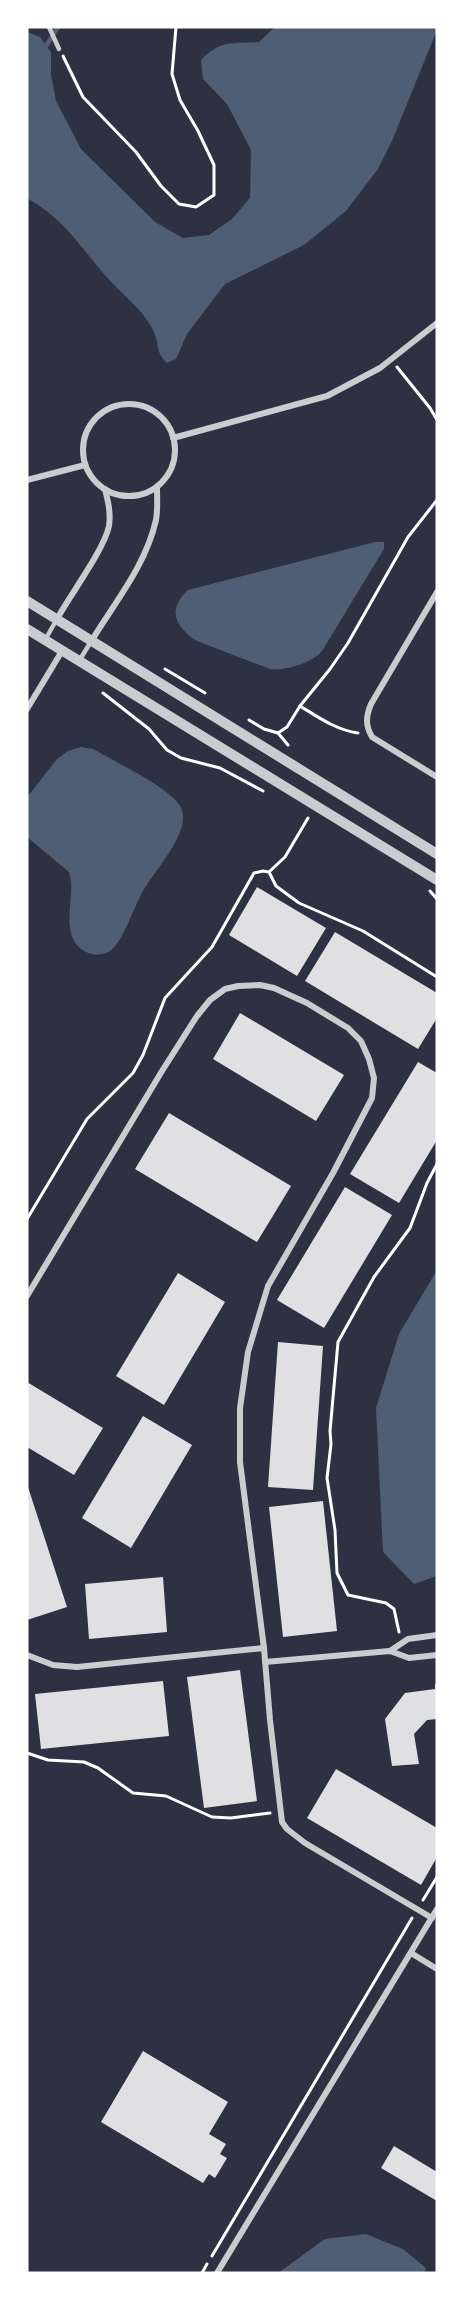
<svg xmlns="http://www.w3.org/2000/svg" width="464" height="2300" font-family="Inter,sans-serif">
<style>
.water{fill:#4f5d75}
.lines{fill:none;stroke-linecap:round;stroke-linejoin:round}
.stream{stroke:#4f5d75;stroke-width:5}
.building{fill:#e0e0e3}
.path{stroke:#fff;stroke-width:3}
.service{stroke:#caccd0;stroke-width:4.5}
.minor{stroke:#caccd0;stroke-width:6}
.tertiary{stroke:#caccd0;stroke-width:10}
</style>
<rect width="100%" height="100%" fill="#2d3142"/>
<g class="water">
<path d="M275 27H437V30L392 141 378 169 346 211 304 245 225 284 187 334 176 359 167 363C155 352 160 344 153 330 143 309 120 293 105 275 77 243 66 221 27 198V32L40 37 51 52V75L56 101 81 149 155 222 183 238 209 235 232 219 250 198 251 150 227 104 203 79 201 60C221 39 232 44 259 42Z"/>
<path d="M375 542H384V549L322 651C312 663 285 671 270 669L197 641C176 628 166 610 188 590Z"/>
<path d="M81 747 93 749 104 755C121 765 176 791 182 810 190 835 151 874 141 895 133 909 123 942 110 951 100 957 88 955 80 948 59 928 77 896 69 872L27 837 28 796 57 759 68 751Z"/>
<path d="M437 1270V1576L414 1584 383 1552 376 1408 399 1334Z"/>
<path d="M366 2234 403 2249 426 2268 424 2273H278L325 2239Z"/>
</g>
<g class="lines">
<path class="stream" d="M46 46 58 27"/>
</g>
<g class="building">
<path d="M257 887 326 928 297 976 229 935Z"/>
<path d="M335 932 437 993V1018L418 1049 305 981Z"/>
<path d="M240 1013 344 1075 316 1121 213 1059Z"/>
<path d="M418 1062 437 1073V1140L399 1203 350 1174Z"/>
<path d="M169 1113 291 1186 257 1242 135 1169Z"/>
<path d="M345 1187 392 1215 324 1328 277 1300Z"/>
<path d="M178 1273 225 1302 164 1405 116 1376Z"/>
<path d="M278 1342 323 1346 313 1490 268 1487Z"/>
<path d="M27 1382 103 1428 74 1475 27 1447Z"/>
<path d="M143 1416 192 1445 131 1548 82 1518Z"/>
<path d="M27 1484 67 1607 27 1620Z"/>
<path d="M323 1501 337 1631 283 1637 269 1507Z"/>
<path d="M163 1577 167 1632 89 1639 85 1584Z"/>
<path d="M240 1670 257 1801 204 1808 187 1677Z"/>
<path d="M163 1681 169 1736 41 1749 35 1694Z"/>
<path d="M435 1684H437V1719L427 1720 414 1734 419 1764 392 1766 385 1719 405 1693 435 1689Z"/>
<path d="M336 1769 437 1828V1857L421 1885 307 1818Z"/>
<path d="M143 2051 228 2102 209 2134 226 2144 220 2154 227 2158 215 2178 209 2174 203 2183 101 2122Z"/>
<path d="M394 2146 437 2172V2201L381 2168Z"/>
</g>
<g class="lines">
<g class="path">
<path d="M63 56 83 97 136 152 161 186 179 204 196 207 214 195V165L198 131 180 100 172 74 176 27"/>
<path d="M397 367 430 408 437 420"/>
<path d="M165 669 205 693"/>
<path d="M103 693 149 729 167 750 181 758 220 768 263 791"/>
<path d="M300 706 330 669 348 643 408 537 437 500"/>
<path d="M249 720 264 729 278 733 287 727 300 706C318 717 336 730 358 733"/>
<path d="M278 733 288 745"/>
<path d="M269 872 285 857 308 818"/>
<path d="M430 891 437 899"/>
<path d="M27 1219 87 1119 133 1073 143 1055 165 998 212 947 254 873 263 871 269 872 276 886 299 903 363 931 437 977"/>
<path d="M399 1632 394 1609 386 1603 348 1595 337 1573 335 1530 327 1478 331 1444 330 1431 338 1342 374 1277 410 1228 427 1183 437 1164"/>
<path d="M27 1753 48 1760 84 1762 98 1768 133 1793 166 1796 212 1817 231 1818 270 1813"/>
<path d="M423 1900 437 1877"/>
<path d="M212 2256 412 1918"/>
<path d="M202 2273 207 2264"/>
</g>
<g class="service">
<path d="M49 27 59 49"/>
<path d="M45 640 57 619"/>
<path d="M79 661 92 640"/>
</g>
<g class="minor">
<circle cx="129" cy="450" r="46"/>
<path d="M173 438 327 396 380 368 437 323"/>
<path d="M27 480 85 465"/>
<path d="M437 592 371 704C366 716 365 725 372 737L437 777"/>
<path d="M57 619C70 595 104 550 109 526 111 513 108 501 105 489"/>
<path d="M92 640C115 602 146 565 156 520 158 509 157 498 157 487"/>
<path d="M27 709 62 651"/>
<path d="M27 1296 162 1071 197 1016 210 1000 225 989 238 986 260 985 274 988 307 1003 348 1028 361 1041 369 1059 374 1078 372 1098 333 1173 268 1286 248 1352 240 1408V1462L264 1648 270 1720 282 1822 287 1829 305 1843 432 1918"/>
<path d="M390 1651 408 1639 437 1635"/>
<path d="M27 1655 53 1665 77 1667 264 1648"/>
<path d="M265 1662 390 1651 409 1658 437 1655"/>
<path d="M411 1953 437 1969"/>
<path d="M217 2273 437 1909"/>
</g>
<g class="tertiary">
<path d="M27 601 437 854"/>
<path d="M27 629 437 880"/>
</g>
</g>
<rect width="464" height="2300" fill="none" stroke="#ffffff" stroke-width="57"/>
</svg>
